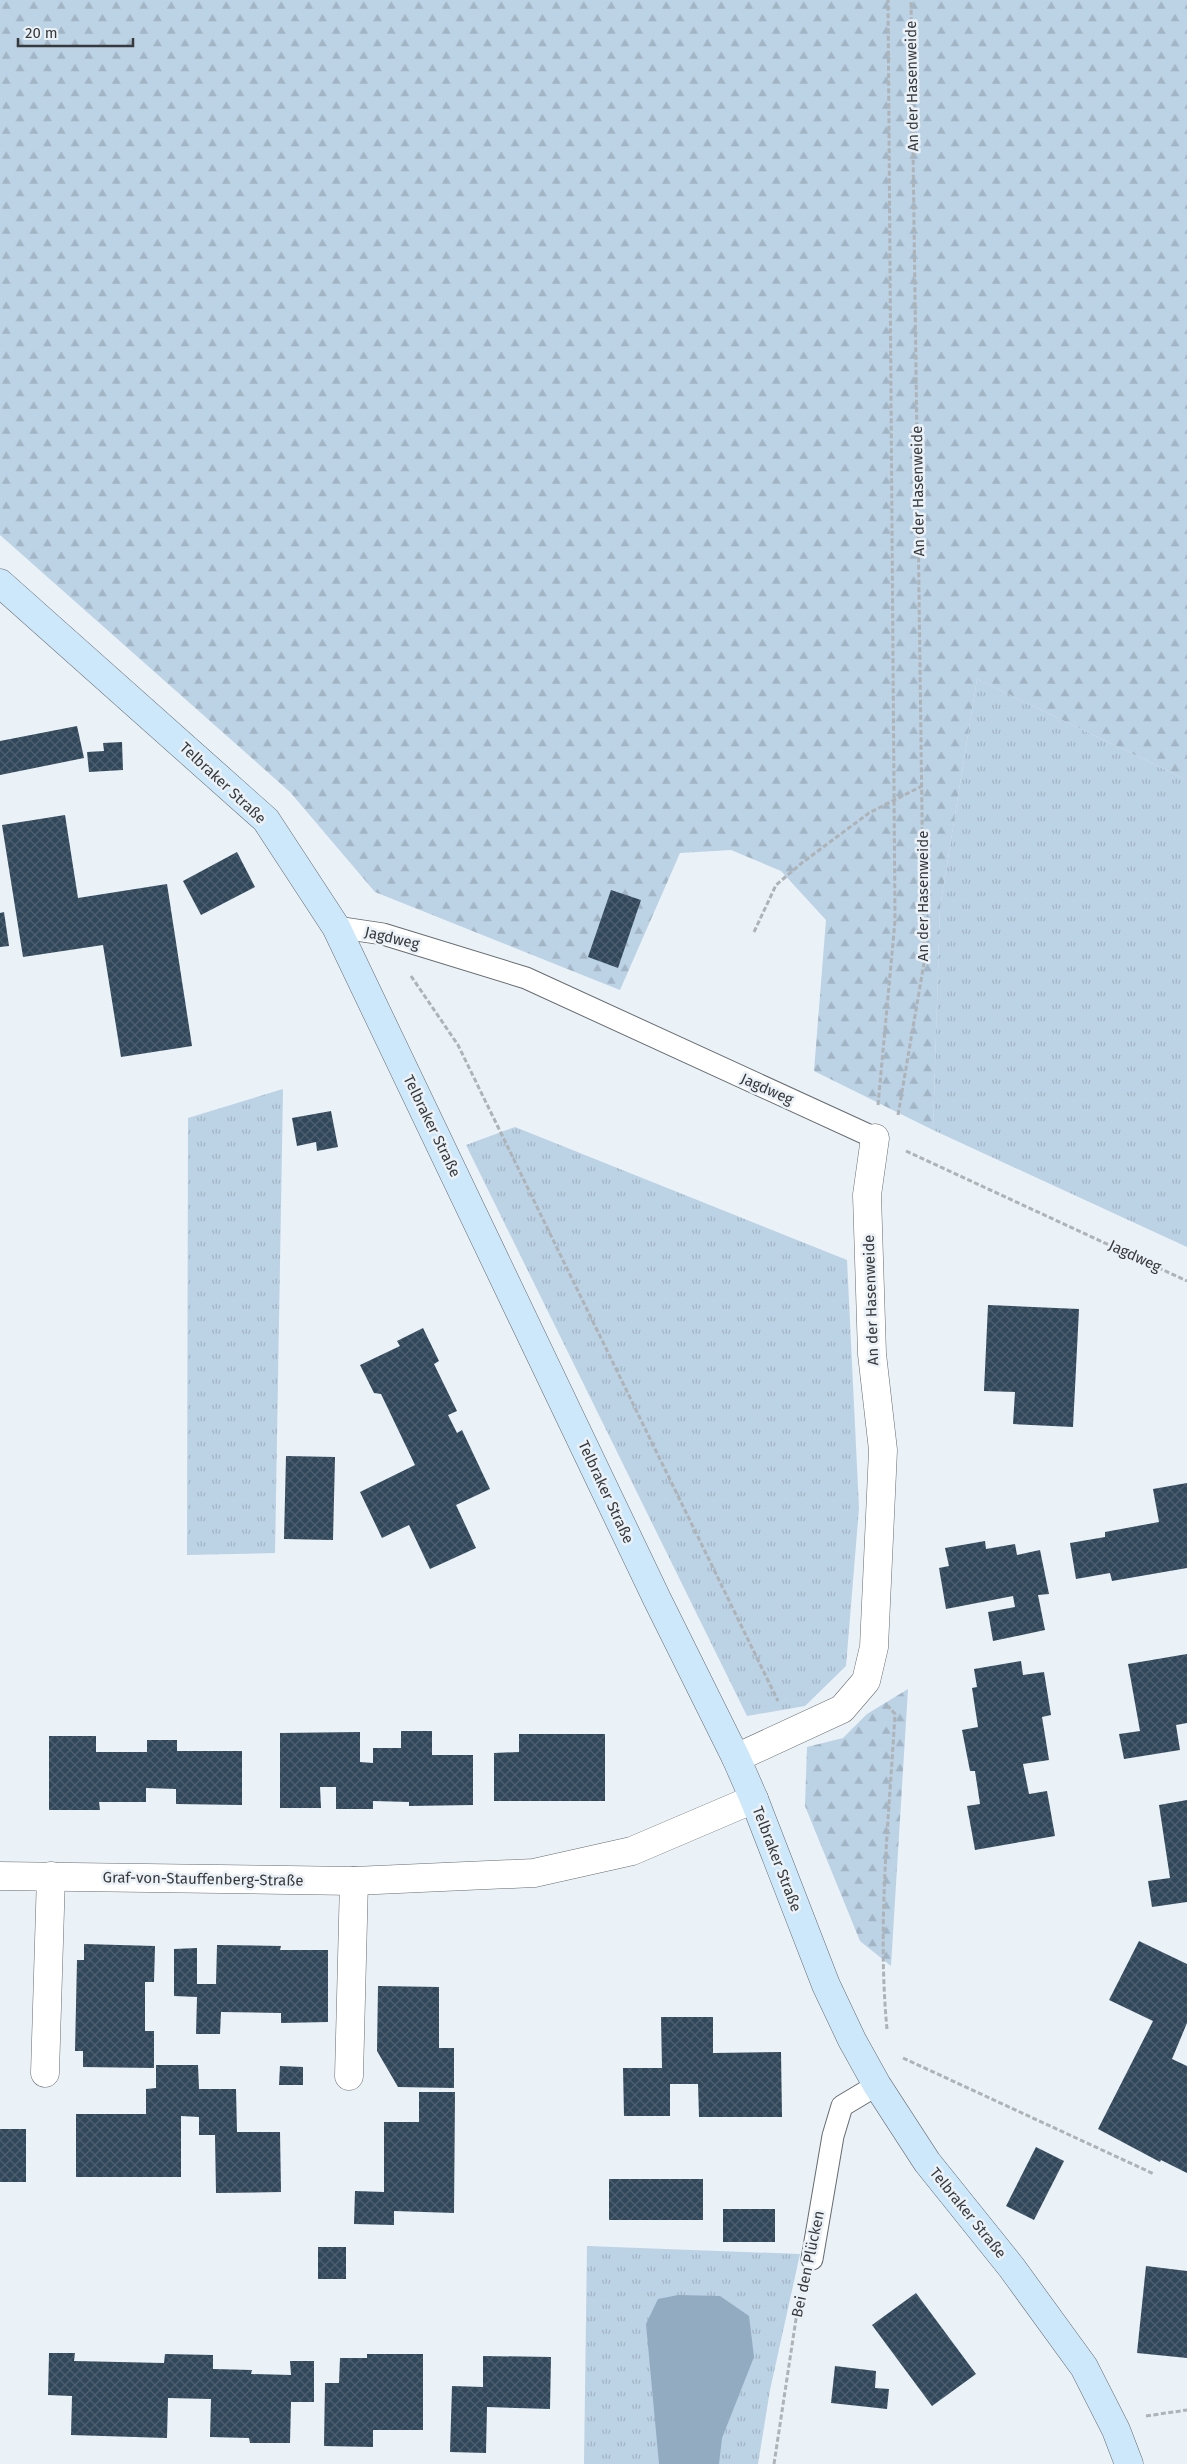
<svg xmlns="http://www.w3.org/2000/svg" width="1187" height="2464" font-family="'Fira Sans',sans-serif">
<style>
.grass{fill:url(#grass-tufts)}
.forest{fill:url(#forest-firs)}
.water{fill:#92abc1}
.building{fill:url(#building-cross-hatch)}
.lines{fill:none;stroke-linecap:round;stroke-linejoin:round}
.lane-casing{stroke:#666c72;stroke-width:23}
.street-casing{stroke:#666c72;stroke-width:29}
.secondary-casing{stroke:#666c72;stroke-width:29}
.path{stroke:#aeb3b8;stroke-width:3;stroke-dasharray:5 2.5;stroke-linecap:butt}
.lane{stroke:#fff;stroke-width:21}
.street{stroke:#fff;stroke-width:28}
.secondary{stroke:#cde7fb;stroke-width:28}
.labels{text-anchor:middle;stroke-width:5;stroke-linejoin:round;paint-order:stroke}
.street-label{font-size:15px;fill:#37393c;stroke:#eaf1f7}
</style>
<defs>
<pattern id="grass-tufts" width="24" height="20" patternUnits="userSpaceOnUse" patternTransform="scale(1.25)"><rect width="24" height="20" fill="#bcd2e5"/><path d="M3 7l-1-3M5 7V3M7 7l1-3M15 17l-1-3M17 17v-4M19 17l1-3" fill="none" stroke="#a2b5c5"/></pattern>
<pattern id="forest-firs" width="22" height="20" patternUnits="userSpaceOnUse" patternTransform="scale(1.25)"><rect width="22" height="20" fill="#bcd2e5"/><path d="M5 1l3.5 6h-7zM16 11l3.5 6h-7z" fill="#a2b5c5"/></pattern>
<pattern id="building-cross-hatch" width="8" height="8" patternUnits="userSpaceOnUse" patternTransform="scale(1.25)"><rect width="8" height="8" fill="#31475a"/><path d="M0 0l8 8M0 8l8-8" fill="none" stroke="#4e606f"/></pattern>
</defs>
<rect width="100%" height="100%" fill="#eaf1f7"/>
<g class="grass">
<path d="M977 679 1187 780V1247L933 1130 940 908Z"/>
<path d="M283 1089 275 1553 187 1555 188 1118Z"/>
<path d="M515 1127 847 1260 859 1508 846 1666 805 1706 747 1716 466 1145Z"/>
<path d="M587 2246 800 2254 770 2390 758 2464H584Z"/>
</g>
<g class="forest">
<path d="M0 0H1187V780L977 679 940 908 933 1130 814 1071 826 920 781 871 731 850 680 853 620 990 375 892 290 792 0 535Z"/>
<path d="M908 1689 891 1966 860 1941 805 1806 807 1747 843 1738 867 1714Z"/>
</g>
<path class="water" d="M678 2295 720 2296 749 2316 754 2357 722 2438 719 2464H659L646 2324 658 2299Z"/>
<g class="building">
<path d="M77 726 84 758 0 775V741Z"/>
<path d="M122 742 123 770 89 772 87 752 104 751 103 743Z"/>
<path d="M65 815 78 898 167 884 192 1046 121 1057 103 945 23 957 2 825Z"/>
<path d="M237 852 255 887 201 915 183 881Z"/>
<path d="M611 890 641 900 618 968 588 957Z"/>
<path d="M4 912 9 946 0 947V913Z"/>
<path d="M331 1111 338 1147 317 1151 316 1142 297 1146 292 1118Z"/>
<path d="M988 1305 1079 1309 1073 1427 1013 1424 1015 1392 984 1391Z"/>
<path d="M423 1328 439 1361 434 1364 457 1411 448 1415 457 1433 462 1430 490 1489 456 1505 476 1548 430 1569 409 1525 382 1538 360 1492 415 1465 381 1394 374 1393 360 1365 400 1346 397 1341Z"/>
<path d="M286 1456 335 1457 333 1540 284 1539Z"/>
<path d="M1187 1483V1568L1112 1581 1110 1573 1076 1579 1070 1543 1105 1537V1532L1159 1522 1153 1489Z"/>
<path d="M985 1541 986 1549 1015 1544 1017 1555 1040 1550 1049 1594 1038 1595 1045 1630 993 1641 988 1612 1015 1607 1013 1596 946 1609 939 1568 949 1566 945 1548Z"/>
<path d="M1187 1654V1723L1176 1725 1180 1750 1124 1759 1119 1734 1140 1731 1128 1664Z"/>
<path d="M1021 1661 1023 1675 1044 1672 1051 1715 1042 1717 1049 1760 1023 1764 1029 1794 1047 1791 1055 1836 975 1850 967 1806 980 1804 975 1771H970L962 1730 978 1727 972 1688 977 1687 974 1669Z"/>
<path d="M401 1731H432V1755H473V1805L409 1806V1802L373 1801V1809H336V1787H320L321 1808H280V1733L360 1732V1762L373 1763V1748H401Z"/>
<path d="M519 1734H605V1801H494V1753L519 1752Z"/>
<path d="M49 1736H96V1752H147V1740H177V1751H242V1805L176 1804V1789L146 1788V1802H99L100 1810H49Z"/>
<path d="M1187 1800V1902L1152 1907 1148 1881 1170 1878 1159 1805Z"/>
<path d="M1139 1941 1187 1964V2023L1172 2059 1187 2066V2173L1161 2160 1160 2162 1098 2129 1153 2021 1109 2000Z"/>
<path d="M84 1944 155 1946 154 1982H145V2031H154V2068L83 2067V2051H75L77 1960H84Z"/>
<path d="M217 1945 281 1946 280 1950H328V2022L281 2023V2013L221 2012 220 2034H196L197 1997 174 1996V1949L197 1948V1984H216Z"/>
<path d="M378 1986 439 1987V2048H454V2088L398 2087 377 2051Z"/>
<path d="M661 2017H713V2053L781 2052 782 2117H699L698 2084H670V2116H624L623 2068H662Z"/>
<path d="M156 2065H198L199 2089H236L237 2132H280L281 2192 216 2193 215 2135H199V2117L181 2116V2177H76V2114H146V2089L156 2088Z"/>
<path d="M280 2066 303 2067V2085H279Z"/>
<path d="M419 2092H455L454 2213 394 2211V2225L354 2224 355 2191 384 2192V2122H419Z"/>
<rect x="0" y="2129" width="26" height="53"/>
<path d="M1036 2147 1064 2161 1034 2220 1006 2206Z"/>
<rect x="609" y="2179" width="94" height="41"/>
<rect x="723" y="2209" width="52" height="33"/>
<rect x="318" y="2247" width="28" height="32"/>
<path d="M1146 2266 1187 2271V2358L1137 2353Z"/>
<path d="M916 2293 976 2374 932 2406 872 2325Z"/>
<path d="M49 2353H75L74 2361 164 2363 165 2354 213 2355V2369L252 2370 251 2374 291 2375 290 2361H314V2402H291L290 2443H250L249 2438 210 2437 211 2399 168 2398 167 2438 71 2435 72 2396 48 2395Z"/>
<path d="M367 2354H423V2430H373V2447L324 2446 325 2383H339L340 2358H367Z"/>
<path d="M483 2356 551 2357 550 2409 487 2407 486 2453 450 2452 452 2386 483 2387Z"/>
<path d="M835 2366 876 2371 875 2388 889 2389 887 2409 831 2403Z"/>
</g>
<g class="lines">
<g class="lane-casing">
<g id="lane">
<path d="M336 927 383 934 526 978 875 1138"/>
<path d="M812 2259 833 2136 842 2106 877 2085"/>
</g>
</g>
<g class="street-casing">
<g id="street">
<path d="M736 1758 842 1709 866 1681 874 1647 883 1450 872 1354 867 1195 875 1138"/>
<path d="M0 1876 354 1881 534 1873 632 1851 754 1799"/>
<path d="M45 2073 51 1876"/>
<path d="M349 2076 354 1881"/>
</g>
</g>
<g class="secondary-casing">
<path id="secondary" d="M0 583 266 820 336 927 657 1599 736 1758 754 1799 826 1985 852 2040 877 2085 927 2162 1012 2268 1084 2367 1116 2430 1129 2464"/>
</g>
<g class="path">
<path d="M754 932 776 885 803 862 869 813 922 786"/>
<path d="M411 976 458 1045 778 1701"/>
<path d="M878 1105 895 921 888 0"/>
<path d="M898 1115 924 963 911 0"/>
<path d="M906 1151 1187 1281"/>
<path d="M887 2029C877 1925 889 1818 895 1714L888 1706"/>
<path d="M903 2058 1154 2174"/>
<path d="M1146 2416 1187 2410"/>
<path d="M774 2464 796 2319 804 2287"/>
</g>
<use href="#lane" class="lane"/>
<use href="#street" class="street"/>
<use href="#secondary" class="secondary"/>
</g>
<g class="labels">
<g class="street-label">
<text transform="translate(912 86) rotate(-91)" y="5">An der Hasenweide</text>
<text transform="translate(918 491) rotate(-91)" y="5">An der Hasenweide</text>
<text transform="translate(223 783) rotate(43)" y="5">Telbraker Straße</text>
<text transform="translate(923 896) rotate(-90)" y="5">An der Hasenweide</text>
<text transform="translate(392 938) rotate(13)" y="5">Jagdweg</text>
<text transform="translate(767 1089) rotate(24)" y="5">Jagdweg</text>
<text transform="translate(432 1126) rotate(64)" y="5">Telbraker Straße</text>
<text transform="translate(1135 1256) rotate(25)" y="5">Jagdweg</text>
<text transform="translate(871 1300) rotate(-92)" y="5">An der Hasenweide</text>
<text transform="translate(606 1492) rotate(65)" y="5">Telbraker Straße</text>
<text transform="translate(777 1859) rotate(69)" y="5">Telbraker Straße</text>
<text transform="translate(203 1879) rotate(1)" y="5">Graf-von-Stauffenberg-Straße</text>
<text transform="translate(968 2213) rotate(51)" y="5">Telbraker Straße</text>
<text transform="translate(808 2264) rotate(-78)" y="5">Bei den Plücken</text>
</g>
</g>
<path d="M18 38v8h115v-8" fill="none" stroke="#37393c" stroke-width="2.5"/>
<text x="25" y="38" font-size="15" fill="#37393c" stroke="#eaf1f7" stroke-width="4" paint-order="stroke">20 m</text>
</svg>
